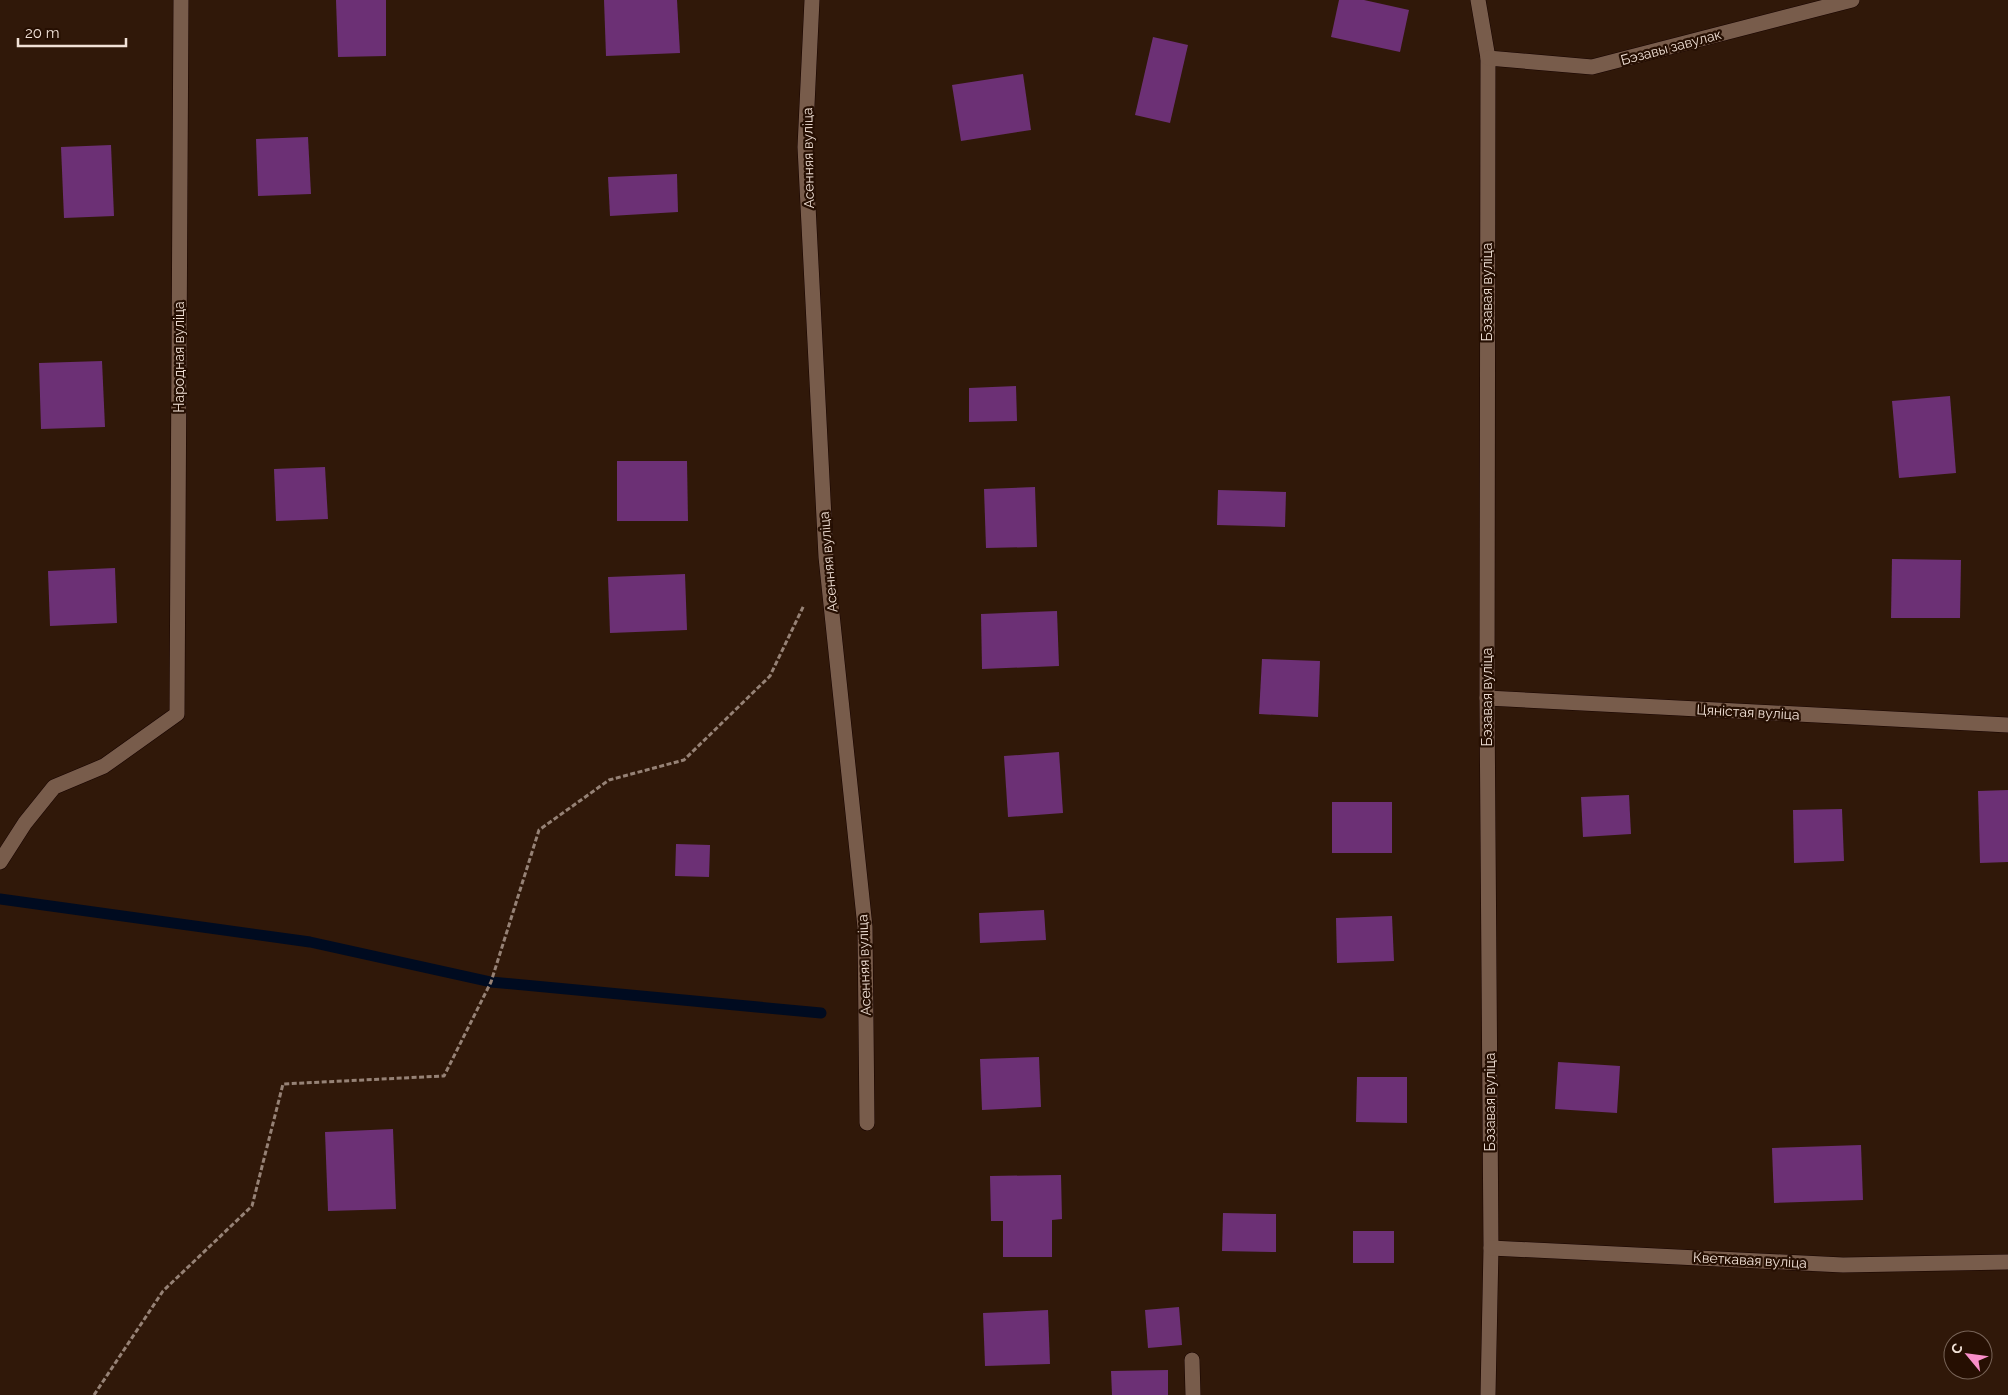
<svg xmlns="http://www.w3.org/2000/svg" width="2008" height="1395" font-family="Raleway,sans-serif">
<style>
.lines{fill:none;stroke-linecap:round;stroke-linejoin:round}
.stream{stroke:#000b20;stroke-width:11}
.building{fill:#6c3075}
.minor-casing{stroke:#170300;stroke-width:16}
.path{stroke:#968276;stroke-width:3;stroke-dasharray:5 2.5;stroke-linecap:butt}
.minor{stroke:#785c4b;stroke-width:15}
.labels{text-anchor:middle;stroke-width:4.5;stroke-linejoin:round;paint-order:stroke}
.street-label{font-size:14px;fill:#f1e1d7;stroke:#260f02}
</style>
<rect width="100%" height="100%" fill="#301809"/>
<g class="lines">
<path class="stream" d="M0 899 310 942 491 982 821 1013"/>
</g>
<g class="building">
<path d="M336 0H386V56L338 57Z"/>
<path d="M604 0H677L680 53 606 56Z"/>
<path d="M1339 0H1364L1409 10 1400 52 1331 37Z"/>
<path d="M1153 37 1188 45 1170 123 1135 115Z"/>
<path d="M1023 74 1031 130 961 141 952 85Z"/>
<path d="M308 137 311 194 258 196 256 139Z"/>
<path d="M111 145 114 216 64 218 61 147Z"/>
<path d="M677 174 678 212 610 216 608 177Z"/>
<path d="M102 361 105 427 41 429 39 363Z"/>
<path d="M1016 386 1017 421 969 422V388Z"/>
<path d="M1950 396 1956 473 1899 478 1892 401Z"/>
<path d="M617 461H687L688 521H617Z"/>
<path d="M325 467 328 519 276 521 274 469Z"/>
<path d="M1035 487 1037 547 986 548 984 489Z"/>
<path d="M1218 490 1286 492 1285 527 1217 525Z"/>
<path d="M1892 559 1961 560 1960 618H1891Z"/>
<path d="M115 568 117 623 50 626 48 571Z"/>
<path d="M685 574 687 630 610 633 608 577Z"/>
<path d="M1057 611 1059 666 982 669 981 614Z"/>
<path d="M1262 659 1320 661 1318 717 1259 714Z"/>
<path d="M1059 752 1063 813 1008 817 1004 756Z"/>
<path d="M2008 790V862L1980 863 1978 791Z"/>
<path d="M1629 795 1631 834 1583 837 1581 797Z"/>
<rect x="1332" y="802" width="60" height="51"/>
<path d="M1842 809 1844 861 1794 863 1793 810Z"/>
<path d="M676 844 710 845 709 877 675 876Z"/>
<path d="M1044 910 1046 940 980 943 979 913Z"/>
<path d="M1392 916 1394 961 1337 963 1336 918Z"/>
<path d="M1039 1057 1041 1107 982 1110 980 1059Z"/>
<path d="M1558 1062 1620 1066 1617 1113 1555 1109Z"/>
<path d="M1357 1077H1407V1123L1356 1122Z"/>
<path d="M393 1129 396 1209 328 1211 325 1132Z"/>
<path d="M1861 1145 1863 1200 1774 1203 1772 1148Z"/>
<path d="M1061 1175 1062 1219 1052 1220V1257H1003V1221H991L990 1176Z"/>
<path d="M1223 1213 1276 1214V1252L1222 1251Z"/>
<rect x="1353" y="1231" width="41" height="32"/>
<path d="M1179 1307 1182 1345 1148 1348 1145 1310Z"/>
<path d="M1048 1310 1050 1364 985 1366 983 1313Z"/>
<path d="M1168 1370V1395H1112L1111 1371Z"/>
</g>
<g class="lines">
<g class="minor-casing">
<g id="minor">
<path d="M812 0 805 147 826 557 865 927 867 1123"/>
<path d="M1478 0 1488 58 1487 698 1491 1248 1488 1395"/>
<path d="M1488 58 1592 67 1852 0"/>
<path d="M1487 698 2008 725"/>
<path d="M0 862 25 823 54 787 104 766 177 714 181 0"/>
<path d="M1491 1248 1843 1265 2008 1262"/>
<path d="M1192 1360 1193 1395"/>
</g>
</g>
<path class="path" d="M94 1395 163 1291 252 1206 283 1084 444 1076 491 982 539 830 609 780 684 760 770 676 804 605"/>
<use href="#minor" class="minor"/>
</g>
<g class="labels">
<g class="street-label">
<text transform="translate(1671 47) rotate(-15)" y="5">Бэзавы завулак</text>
<text transform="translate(808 158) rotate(-91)" y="5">Асенняя вуліца</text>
<text transform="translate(1487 292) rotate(-90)" y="5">Бэзавая вуліца</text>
<text transform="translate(179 357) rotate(-90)" y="5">Народная вуліца</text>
<text transform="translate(828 562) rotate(-95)" y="5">Асенняя вуліца</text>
<text transform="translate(1487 697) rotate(-90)" y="5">Бэзавая вуліца</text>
<text transform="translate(1748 712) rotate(3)" y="5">Цяністая вуліца</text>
<text transform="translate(864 965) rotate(-92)" y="5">Асенняя вуліца</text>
<text transform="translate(1490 1102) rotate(-90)" y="5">Бэзавая вуліца</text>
<text transform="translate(1750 1260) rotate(3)" y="5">Кветкавая вуліца</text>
</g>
</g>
<g transform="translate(1968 1355) rotate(299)"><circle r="24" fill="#260f02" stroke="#776357"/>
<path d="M0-4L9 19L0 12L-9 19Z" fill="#f98fc9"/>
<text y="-8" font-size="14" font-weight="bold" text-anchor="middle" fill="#f1e1d7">С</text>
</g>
<path d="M18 38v8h108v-8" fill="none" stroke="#f1e1d7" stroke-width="2.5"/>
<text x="25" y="38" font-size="15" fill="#f1e1d7" stroke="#260f02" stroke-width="4" paint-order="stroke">20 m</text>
</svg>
